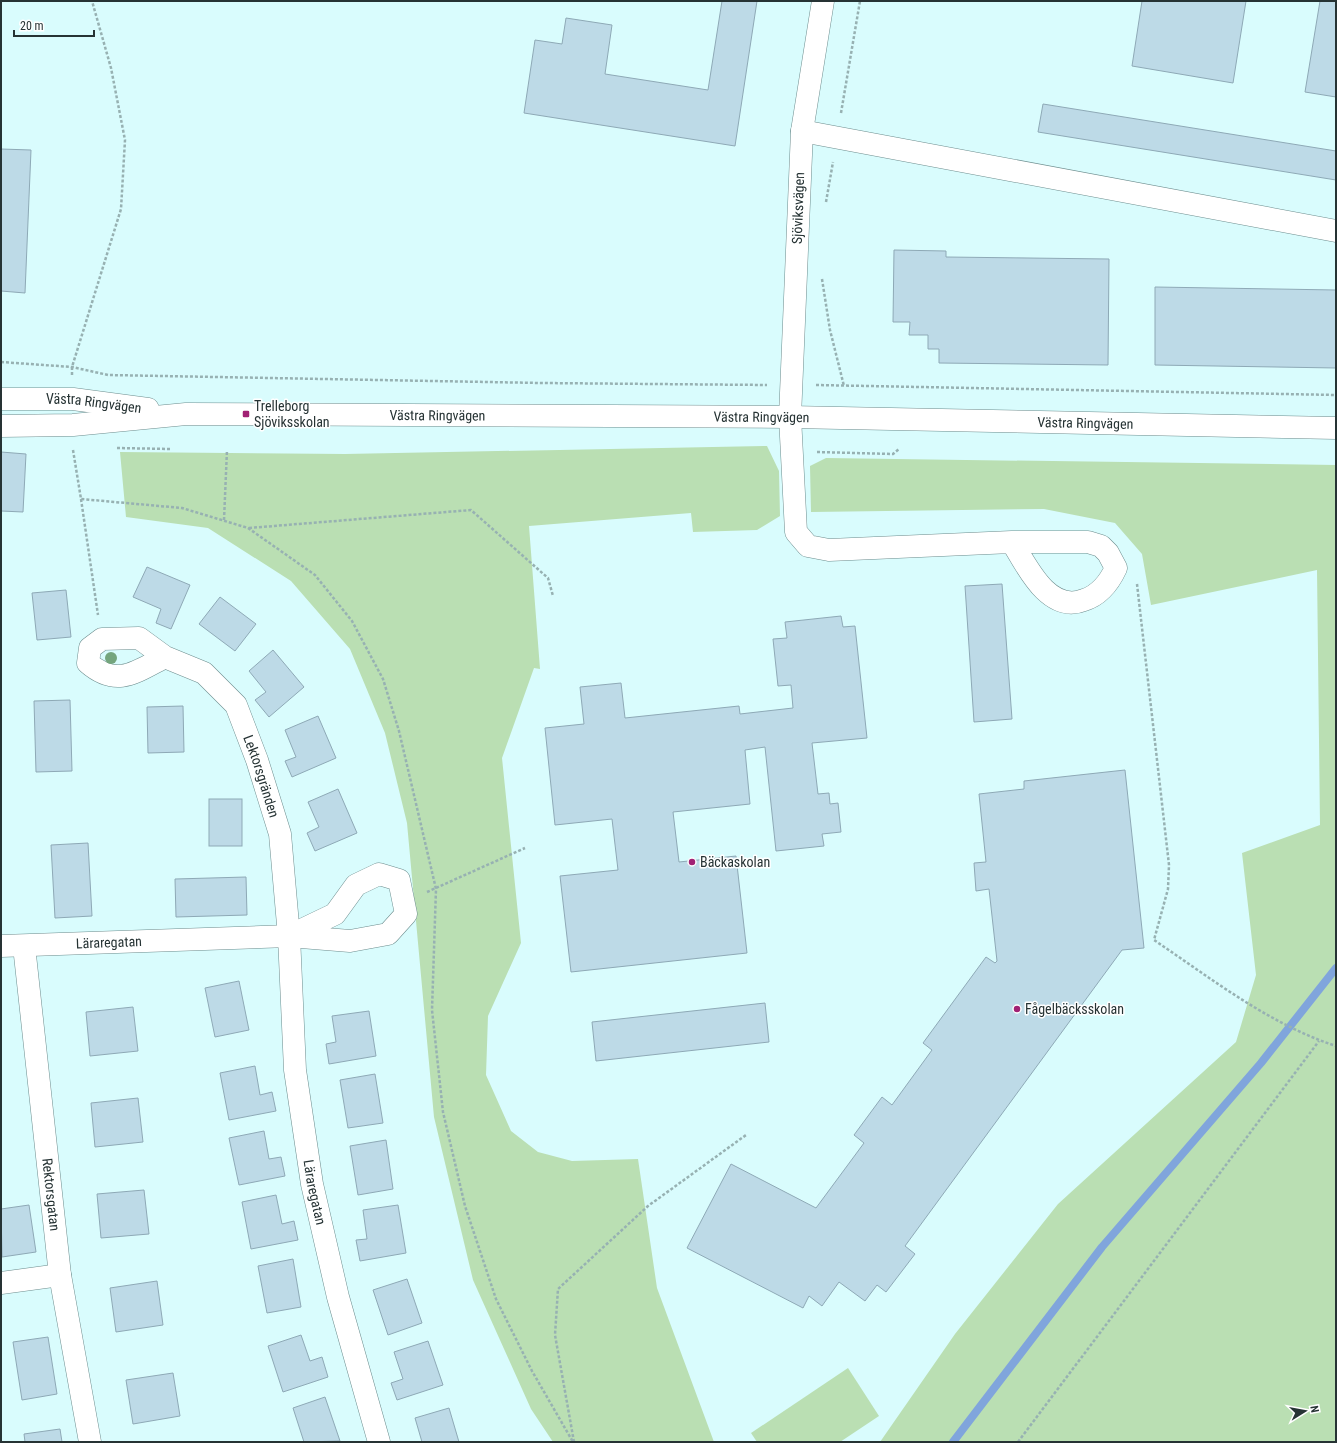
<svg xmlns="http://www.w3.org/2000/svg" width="1337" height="1443" font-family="'Roboto Condensed',sans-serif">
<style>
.green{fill:#badfb3}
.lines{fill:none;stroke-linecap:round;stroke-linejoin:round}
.stream{stroke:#80a5dc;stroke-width:8}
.building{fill:#bddae7;stroke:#8ea9b6}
.minor-casing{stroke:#6d8d8e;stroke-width:23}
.major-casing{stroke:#6d8d8e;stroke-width:23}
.path{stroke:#97b1b2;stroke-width:2.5;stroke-dasharray:3 2;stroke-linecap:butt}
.minor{stroke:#fff;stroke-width:22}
.major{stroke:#fff;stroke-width:22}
.tree{fill:#74a57d}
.poi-dot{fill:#a12174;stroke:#fff;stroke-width:1.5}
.labels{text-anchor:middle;stroke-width:3;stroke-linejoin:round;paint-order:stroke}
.street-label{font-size:14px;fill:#263334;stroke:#fff}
.poi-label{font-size:14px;fill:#263334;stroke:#fff;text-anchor:start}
</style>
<rect width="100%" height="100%" fill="#d9fcfd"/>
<g class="green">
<path d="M767 446 779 471 780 516 757 530 693 532 691 513 529 526 540 669 534 668 502 758 521 943 488 1016 486 1075 511 1131 538 1152 572 1161 638 1159 657 1288 714 1442H553L531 1409 473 1280 434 1117 407 823 385 733 350 649 291 581 208 528 126 517 120 452 345 454Z"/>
<path d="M826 458 1336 465V1442H880L955 1334 1058 1204 1236 1042 1256 975 1242 853 1320 825 1317 570 1151 605 1142 554 1115 523 1044 509 811 512 810 466Z"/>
<path d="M848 1368 879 1416 840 1442H757L751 1433Z"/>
</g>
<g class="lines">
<path class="stream" d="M953 1442 1102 1247 1261 1063 1336 968"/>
</g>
<g class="building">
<path d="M722 1H757L735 146 524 113 535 40 562 44 566 18 612 25 605 74 708 90Z"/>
<path d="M1142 1H1246L1233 83 1132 66Z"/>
<path d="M1320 1H1336V97L1305 92Z"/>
<path d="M1043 104 1336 151V180L1038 132Z"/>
<path d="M1 149 31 150 25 293 1 291Z"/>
<path d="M894 250 946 251V257L1109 259 1108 365 939 363V349H928V335H909L910 322H893Z"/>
<path d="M1155 287 1336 290V368L1155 365Z"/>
<path d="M1 452 26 454 23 512 1 511Z"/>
<path d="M147 567 190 585 171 629 156 623 161 609 133 597Z"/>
<path d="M1002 584 1012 719 974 722 965 586Z"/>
<path d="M66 590 71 637 37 640 32 593Z"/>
<path d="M220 597 256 624 235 651 199 624Z"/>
<path d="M841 616 843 627 855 626 867 738 812 743 818 794 829 793 830 804 838 803 841 832 822 834 824 846 776 851 765 747 745 750 750 804 673 812 679 862 736 856 747 953 571 972 560 876 618 870 612 819 555 825 545 728 584 724 580 687 621 683 625 718 739 706 740 714 793 708 791 685 778 686 773 639 787 638 785 622Z"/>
<path d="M273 650 304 687 269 717 255 700 266 692 249 671Z"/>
<path d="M70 700 72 771 36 772 34 701Z"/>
<path d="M183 706 184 752 148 753 147 707Z"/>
<path d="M318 716 336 758 292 777 285 761 296 757 285 730Z"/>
<path d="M1125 770 1144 948 1122 950 905 1246 915 1254 886 1292 877 1285 865 1301 839 1282 822 1306 809 1296 803 1308 687 1248 731 1164 816 1208 864 1143 854 1135 882 1097 892 1105 932 1050 923 1043 986 957 995 963 997 961 989 889 976 891 974 863 986 862 979 794 1024 789V781Z"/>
<path d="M338 789 357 833 315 851 307 833 319 827 308 802Z"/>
<rect x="209" y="799" width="33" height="47"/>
<path d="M88 843 92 916 55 918 51 845Z"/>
<path d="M246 877 247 915 176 917 175 879Z"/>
<path d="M239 981 249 1030 215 1037 205 988Z"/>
<path d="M765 1003 769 1042 596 1061 592 1022Z"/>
<path d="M133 1007 138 1051 90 1056 86 1012Z"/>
<path d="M369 1011 376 1056 329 1064 326 1044 336 1042 332 1016Z"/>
<path d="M255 1066 260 1095 272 1092 276 1111 229 1120 220 1073Z"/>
<path d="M375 1074 383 1123 348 1128 340 1080Z"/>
<path d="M138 1098 143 1142 95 1147 91 1103Z"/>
<path d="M264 1131 269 1159 281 1157 285 1176 239 1185 229 1138Z"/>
<path d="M386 1140 393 1189 358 1195 350 1146Z"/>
<path d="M144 1190 149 1234 101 1238 97 1194Z"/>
<path d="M276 1195 282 1224 294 1221 298 1240 251 1249 242 1202Z"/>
<path d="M29 1205 36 1252 2 1257 1 1209Z"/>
<path d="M398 1205 406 1253 360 1261 356 1240 367 1239 363 1210Z"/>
<path d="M293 1259 301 1307 267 1313 258 1266Z"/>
<path d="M407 1279 422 1323 388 1335 373 1290Z"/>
<path d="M157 1281 163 1325 116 1332 110 1288Z"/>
<path d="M301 1335 310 1361 322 1357 328 1377 283 1392 268 1346Z"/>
<path d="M48 1337 57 1394 22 1400 13 1342Z"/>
<path d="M428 1341 443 1385 397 1400 391 1383 403 1379 394 1352Z"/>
<path d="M173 1373 180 1416 133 1424 126 1380Z"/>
<path d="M325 1397 340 1441 304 1442 293 1408Z"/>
<path d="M449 1408 459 1442H422L415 1418Z"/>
<path d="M60 1429 62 1442H25L24 1434Z"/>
</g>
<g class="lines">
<g class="minor-casing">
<g id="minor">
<path d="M823 1 802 131 790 417 796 532 808 546 829 550 1012 542H1088L1101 546 1108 553 1116 568C1109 583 1100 595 1084 600 1049 614 1027 567 1012 542"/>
<path d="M802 131 1336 231"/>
<path id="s1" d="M165 657C136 672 117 688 88 663L90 648 102 639 139 638 165 657 204 673 236 705 257 760 280 834 289 936 295 1070 312 1184 338 1297 379 1442"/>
<path id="s2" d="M1 946 289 936 350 941 388 934 406 914 399 880 379 874 356 885 335 914 289 936"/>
<path id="s3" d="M24 946 60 1275 90 1442"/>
<path d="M1 1283 60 1275"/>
</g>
</g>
<g class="major-casing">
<g id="major">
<path id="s4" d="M1 399H73L148 409"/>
<path id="s5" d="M1 426 73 425 186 414 790 417 1336 428"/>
</g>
</g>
<g class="path">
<path d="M841 113 860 1"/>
<path d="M826 202 833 162"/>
<path d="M822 279 830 330 844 386"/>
<path d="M1 362 72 367 108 375 541 383 767 385"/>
<path d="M72 375V367L121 209 125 140 111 68 92 1"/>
<path d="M816 385 1336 395"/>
<path d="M117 448 170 449"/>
<path d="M73 450 81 499 182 508 248 528 315 575 352 621 383 679 399 731 436 889 432 1010 443 1112 465 1206 496 1299 532 1371 573 1442"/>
<path d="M817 452 893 454 899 449"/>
<path d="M81 499 98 615"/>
<path d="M224 520 227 450"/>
<path d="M249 528 471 510 548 578 553 596"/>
<path d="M1137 584 1169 865 1168 889 1154 940C1212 979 1269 1024 1336 1046"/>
<path d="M427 892 525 848"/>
<path d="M574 1442 555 1335 558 1289 648 1206 746 1135"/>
<path d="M1018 1442 1319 1041"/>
</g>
<use href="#minor" class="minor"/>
<use href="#major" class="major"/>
</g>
<circle class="tree" cx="111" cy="658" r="6"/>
<g class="poi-dot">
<rect x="242" y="410" width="8" height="8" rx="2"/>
<circle cx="692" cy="862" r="4"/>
<circle cx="1017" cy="1009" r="4"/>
</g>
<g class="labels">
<g class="street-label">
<text transform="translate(798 208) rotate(-88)" y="5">Sjöviksvägen</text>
<text dy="5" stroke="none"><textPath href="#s4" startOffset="93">Västra Ringvägen</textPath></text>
<text dy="5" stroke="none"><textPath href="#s5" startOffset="437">Västra Ringvägen</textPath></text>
<text dy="5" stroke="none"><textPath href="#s5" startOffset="761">Västra Ringvägen</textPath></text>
<text dy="5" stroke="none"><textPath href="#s5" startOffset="1085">Västra Ringvägen</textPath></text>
<text dy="5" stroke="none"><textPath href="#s1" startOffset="347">Lektorsgränden</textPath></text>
<text dy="5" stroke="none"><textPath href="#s2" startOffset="108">Läraregatan</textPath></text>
<text dy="5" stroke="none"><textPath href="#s1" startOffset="768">Läraregatan</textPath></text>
<text dy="5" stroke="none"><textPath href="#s3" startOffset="250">Rektorsgatan</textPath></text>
</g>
<g class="poi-label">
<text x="254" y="411">Trelleborg<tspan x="254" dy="16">Sjöviksskolan</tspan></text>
<text x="700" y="867">Bäckaskolan</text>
<text x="1025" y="1014">Fågelbäcksskolan</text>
</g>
</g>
<rect width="1337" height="1443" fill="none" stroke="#263334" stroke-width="4"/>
<g transform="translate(1305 1411) rotate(79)" stroke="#ffffff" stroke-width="3" paint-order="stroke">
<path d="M0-3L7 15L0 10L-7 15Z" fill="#263334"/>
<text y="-6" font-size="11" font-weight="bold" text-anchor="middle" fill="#263334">N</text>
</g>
<path d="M14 30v6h80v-6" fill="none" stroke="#263334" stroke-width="2"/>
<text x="20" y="30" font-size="12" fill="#263334" stroke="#ffffff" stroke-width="3" paint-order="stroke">20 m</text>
</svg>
